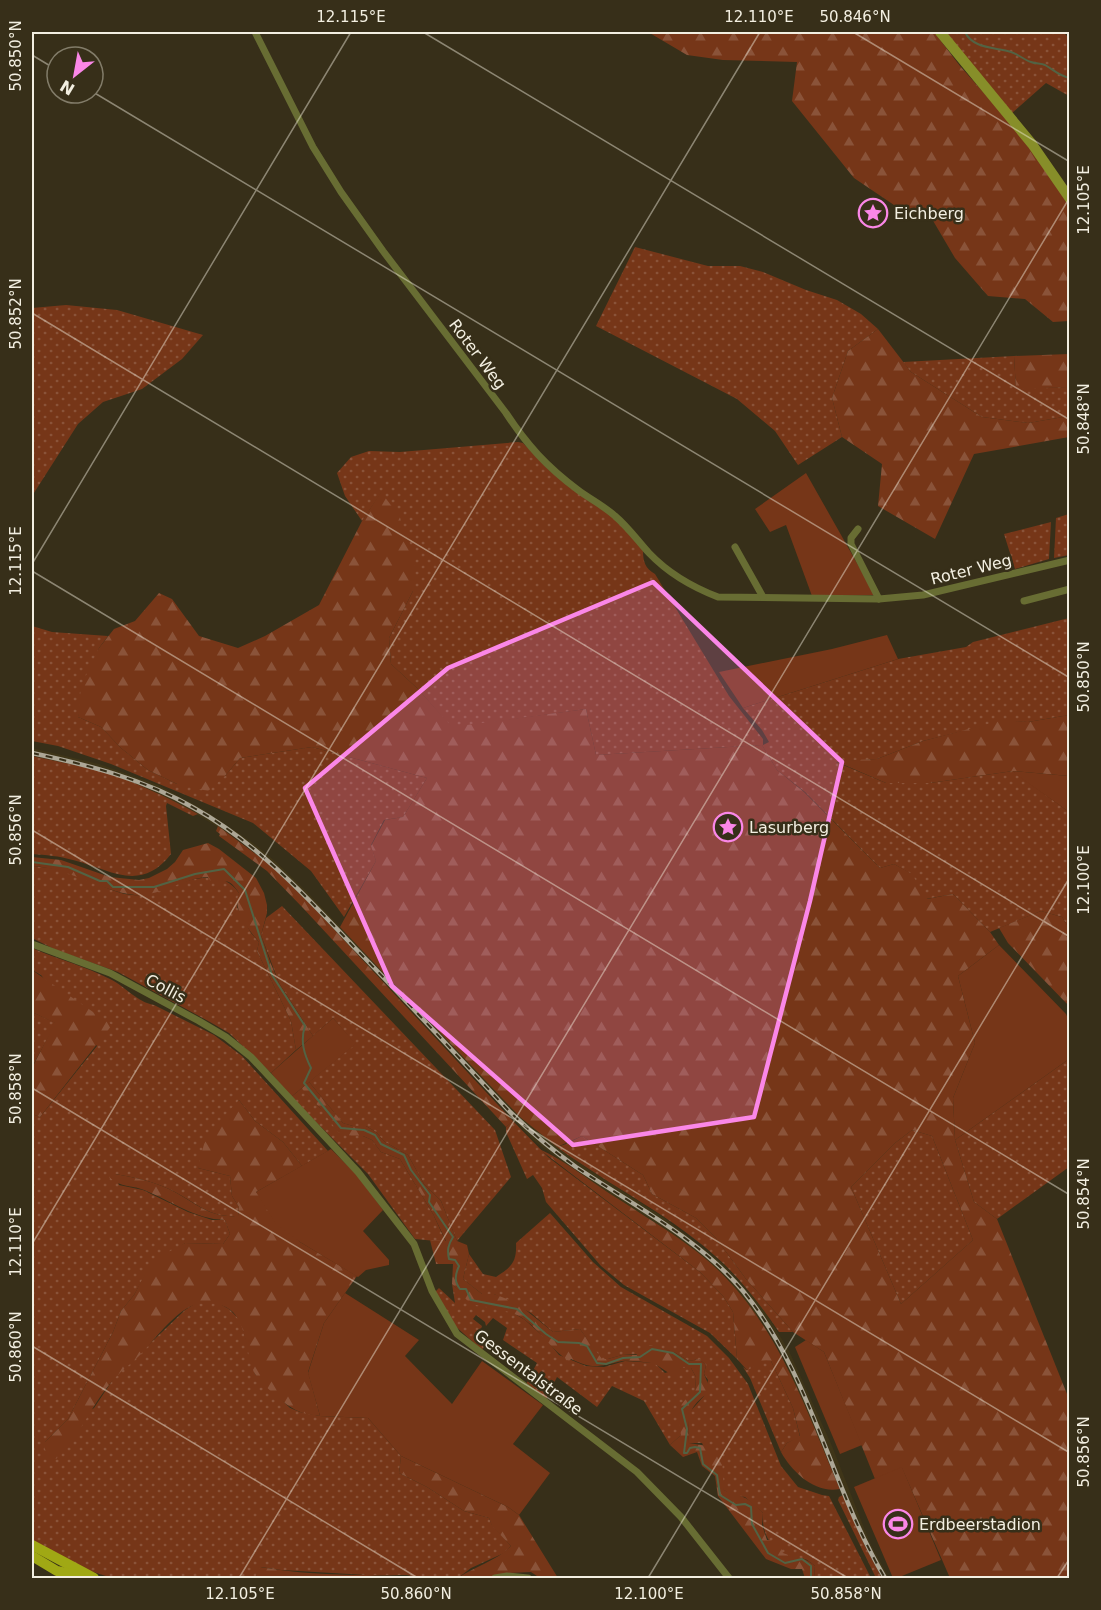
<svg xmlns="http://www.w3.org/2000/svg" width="1101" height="1610" font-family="'DejaVu Sans',sans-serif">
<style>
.built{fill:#3f3518}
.grass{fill:url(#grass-dots)}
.forest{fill:url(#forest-firs);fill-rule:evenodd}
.garden{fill:#763618}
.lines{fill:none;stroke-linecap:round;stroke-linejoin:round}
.stream{stroke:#526344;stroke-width:2}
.minor{stroke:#686d33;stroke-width:7}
.secondary{stroke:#878e29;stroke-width:10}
.primary{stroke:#a0a814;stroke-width:10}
.rail-casing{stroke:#ada796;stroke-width:4.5}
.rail{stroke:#372f19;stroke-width:2;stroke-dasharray:7;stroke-linecap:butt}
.marked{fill:#fa87e7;fill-opacity:0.2;stroke:#fa87e7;stroke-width:4.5;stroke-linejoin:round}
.ticks{fill:none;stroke:#f3efe1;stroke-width:1.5;stroke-opacity:0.45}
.labels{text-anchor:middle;stroke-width:5;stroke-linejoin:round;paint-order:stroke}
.poi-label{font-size:16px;fill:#f3efe1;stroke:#372f19;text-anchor:start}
.street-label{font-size:16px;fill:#f3efe1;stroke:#372f19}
.neatline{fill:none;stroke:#f3efe1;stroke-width:2}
.ticks-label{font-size:15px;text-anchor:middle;fill:#f3efe1}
</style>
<defs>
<pattern id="grass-dots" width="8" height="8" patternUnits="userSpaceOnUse" patternTransform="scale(1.5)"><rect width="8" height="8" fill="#763618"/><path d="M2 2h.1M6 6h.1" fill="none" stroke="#8a5339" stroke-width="1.8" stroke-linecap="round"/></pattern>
<pattern id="forest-firs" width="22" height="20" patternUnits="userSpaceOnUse" patternTransform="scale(1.5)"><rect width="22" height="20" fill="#763618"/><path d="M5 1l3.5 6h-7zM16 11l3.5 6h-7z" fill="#8a5339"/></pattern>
</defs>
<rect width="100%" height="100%" fill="#372f19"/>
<path class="built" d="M32 748 99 764 158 785 204 810 253 843 276 862 306 891 521 1117 579 1163 663 1217 723 1264 763 1308 789 1351 832 1446 870 1543 889 1578H882L865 1546 783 1357 763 1323 725 1276 667 1230 580 1175 533 1140 315 909 273 867 238 839 186 808 155 792 100 771 32 756Z"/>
<g class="grass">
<path d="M946 32H1063L1069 38V96L1046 83 1011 114Z"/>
<path d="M635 247 708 266H740L763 272 806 290 837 300 861 314 878 329 848 351 832 398 842 437 798 465 775 431 737 399 596 326Z"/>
<path d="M66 305 117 310 203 335 182 359 142 389 103 402 78 424 32 496V308Z"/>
<path d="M1014 356 1016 388 1069 387V416L1028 423 982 417 911 372 903 362Z"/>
<path d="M518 442 523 443 550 471 614 517 643 550C643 562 645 568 655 574L729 696 763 739V745L769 742 762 730 743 708 898 659 966 647 973 642 1069 618V715L1028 722 1003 721 923 741 877 759 836 762 886 783H930L1013 771 1069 812V928L1062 917 1041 911 990 932 953 894 926 899 911 874 894 864 880 868 805 792 777 770 762 745 596 755 586 709 452 728 418 689 391 664 389 638 413 591 381 493 362 521 345 496 337 473 351 457 369 451 400 452Z"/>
<path d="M1069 514V555L1054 558 1056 518Z"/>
<path d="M1051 522 1049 559 1015 569 1004 534Z"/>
<path d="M32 626 52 632 108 636 99 648 78 717 101 727 121 748 148 770 177 784 225 776 240 758 312 747 427 778 403 817 384 820 371 845 376 861 344 917 311 871 253 823 111 764 58 746 32 741Z"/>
<path d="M32 756C54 761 78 765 100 771 134 781 167 797 198 814L193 816 167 803 166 806 171 854C141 893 111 870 73 860 59 856 46 855 32 854Z"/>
<path d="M32 866C47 867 63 870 77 875 94 882 121 897 139 895 171 891 215 859 239 893L237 907 251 933 259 942 257 951 291 1021 296 1050 271 1073 229 1033 210 1022 118 972 56 950 32 938Z"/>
<path d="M282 906 495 1130 511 1177 457 1241 441 1201 424 1184 408 1155 385 1142 376 1132 366 1126H353L343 1123 309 1082 355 1044 333 1018 313 1036 279 983 261 935 266 918Z"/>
<path d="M32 948C57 959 85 966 110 979 126 987 137 1002 154 1005L214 1035 242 1056 328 1151 302 1166 283 1142 255 1121 239 1100 198 1168 230 1176 232 1196 239 1207 238 1216C207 1218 195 1201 169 1189 152 1181 133 1177 115 1174L119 1185 143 1190 188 1212 212 1220H225L230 1234 223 1244 185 1243 148 1270 134 1295 121 1311 113 1332 68 1419 45 1442 94 1408 114 1378 185 1310 196 1303H218L229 1309 241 1321 255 1374 290 1408 300 1412 320 1416 368 1418 401 1456 399 1473 427 1487 464 1511 489 1518 492 1525 511 1546 504 1553 471 1568 458 1578H422L407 1575H366L281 1570 261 1567 255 1578H112L78 1567 32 1540V1114L40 1117 97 1046 41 975 32 970Z"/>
<path d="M32 1012 56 1023 32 1067Z"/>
<path d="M1069 1059V1167L997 1219 974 1202 955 1140Z"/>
<path d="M302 1088 320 1108 351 1136H363L372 1140 381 1152 400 1159 433 1214 446 1242 415 1239 368 1174 291 1097Z"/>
<path d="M513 1121 548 1157 700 1272 723 1296 733 1312 737 1359 710 1333 624 1285 601 1266 546 1202 542 1188 533 1175 527 1179 506 1132V1127Z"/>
<path d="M912 1130 932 1136 973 1240 901 1304 851 1187 895 1143Z"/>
<path d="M582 1136 643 1175 652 1194 696 1218 715 1237 746 1279 793 1332H779C763 1308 745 1285 724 1264 675 1217 611 1187 557 1147L566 1144Z"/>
<path d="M550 1213 593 1262 621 1287 707 1336 729 1358 748 1384 781 1466 798 1487 822 1495 829 1496 871 1578H814L815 1566C803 1556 806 1560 793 1557 772 1553 761 1533 763 1513L745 1497 732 1495 724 1490 702 1443H689L688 1414 704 1396 708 1380 704 1374 706 1365 699 1359 689 1361 674 1352 622 1355 608 1359H601L580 1329 553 1332 531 1313 494 1294H482L463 1279 469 1254 483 1274 496 1277C511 1267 517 1263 516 1243Z"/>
<path d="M452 1284 470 1302 510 1311 525 1320 545 1338 559 1355 586 1366 604 1367 625 1361 655 1363 665 1373 681 1368H691L696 1377 695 1392 681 1435 670 1445 644 1401 612 1386 597 1407 557 1377 546 1399 526 1384 537 1363 503 1340 507 1328 493 1318 486 1326 485 1322 476 1315 473 1319 482 1326 480 1332 489 1340 482 1350 454 1325 435 1292 439 1288 455 1303Z"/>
<path d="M765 1359 771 1361 793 1408 800 1437 787 1443 781 1452 750 1378 743 1367 747 1370 758 1362Z"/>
<path d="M843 1495 865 1546 882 1578H876L838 1500 839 1497Z"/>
</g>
<g class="forest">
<path d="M648 32H934L960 66 1024 138 1069 203V321L1053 322 1025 299 988 296 955 258 932 219 894 205 854 178 792 101 797 62 723 60 687 55Z"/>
<path d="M878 329 911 372 982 417 1028 423 1069 416V437L974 454 935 539 878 506 882 464 842 437 832 398 848 351Z"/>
<path d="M1069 354V387L1016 389 1014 356Z"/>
<path d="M381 492 399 516 415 558 413 591 389 638 391 664 418 689 452 727 586 709 596 755 762 745 777 770 804 792 880 868 894 864 912 874 927 899 953 894 990 932 999 945 958 976 975 1043 953 1098 955 1140 974 1202 997 1219 1069 1399V1578H950L902 1468 875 1479 824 1352 793 1332 746 1279 715 1237 696 1218 652 1194 643 1175 582 1136 557 1147 520 1117 340 927 376 861 371 846 385 820 403 817 427 778 312 747 240 758 225 776 208 791 177 784 148 770 121 748 101 727 78 717 81 686 99 648 114 629 135 621 159 593 172 599 199 636 238 648 265 636 319 605 362 521ZM912 1130 932 1136 973 1240 901 1304 851 1187 895 1143Z"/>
<path d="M1069 715V776L1013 771 930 783H886L835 761 877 759 923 741 1003 720 1028 722Z"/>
<path d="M218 826 273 867 315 909 513 1121 506 1127 303 908 267 871 219 836 220 834 216 831Z"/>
<path d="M208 843 219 849 256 878 264 893 267 905V913L261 935 271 964 279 983 313 1036 296 1050 291 1021 257 951 259 942C248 929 232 909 239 893 228 877 228 882 212 883L208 877C184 878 158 897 135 895 99 891 70 868 32 866V857L61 860 110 877 139 880 149 878 167 869 175 862 183 850Z"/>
<path d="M1041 911 1062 917 1069 928 1068 975 1069 977V1006L1008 943 999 928Z"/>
<path d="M32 970 112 1025 40 1117 32 1114V1068L55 1023 32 1012Z"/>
<path d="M309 1082 343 1123 353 1126H366L376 1132 385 1142 408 1155 424 1184 441 1201 457 1241 467 1245 469 1254 463 1279 482 1294H494L517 1303 553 1332 580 1329 602 1359H608L622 1355H636L650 1345 674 1352 689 1361 699 1359 706 1365 704 1374 711 1391C687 1407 688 1416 689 1443L713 1447 722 1459 724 1490C731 1494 736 1494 743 1497 751 1500 757 1507 763 1513L762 1525 767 1540 778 1541 783 1553C797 1559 802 1555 815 1566L814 1578H805L802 1569H791L766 1559 718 1496 715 1476 702 1466 697 1452 683 1457 670 1445 681 1435C677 1415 676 1404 695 1392L696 1377 691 1368H681L675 1376C666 1373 658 1364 651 1363 642 1362 631 1360 622 1361 599 1366 594 1370 571 1359L569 1361C552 1351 542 1332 525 1320 507 1306 480 1310 468 1301 462 1296 457 1289 452 1284L453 1264H436L430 1240 446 1241 433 1214 400 1159 381 1152 372 1140 363 1136H351L338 1132 320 1108 303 1090 302 1088Z"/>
<path d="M239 1100 255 1121 283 1142 302 1166 256 1192 300 1242 357 1276 324 1323 308 1372 320 1416C313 1415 304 1414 298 1411 287 1407 259 1382 254 1372 242 1341 249 1302 204 1303 180 1303 155 1340 139 1356 131 1364 122 1370 115 1378 92 1403 81 1435 56 1459L50 1458 44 1450 45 1442 68 1419 113 1332 121 1311 134 1295 147 1270 161 1256 185 1243 223 1244 230 1234 225 1220C194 1219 172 1201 144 1190 129 1184 123 1189 109 1177L115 1174C133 1177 152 1181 169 1189 194 1201 207 1218 238 1216L239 1207 232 1196 230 1176 198 1168 206 1136Z"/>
<path d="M539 1149C565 1160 595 1185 620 1200 656 1224 696 1246 726 1278 782 1336 808 1415 840 1489 815 1494 792 1472 781 1452L787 1443 800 1436 793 1408 771 1361C759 1358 757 1367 747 1370L737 1359 733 1312 723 1296 700 1272Z"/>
<path d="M401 1456 508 1507 519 1515 558 1578H540L531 1572 509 1573 486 1578H458C474 1567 498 1560 511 1546L492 1526 489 1518 464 1511 427 1487 399 1473Z"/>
<path d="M260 1567C295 1573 331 1575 366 1575 386 1576 403 1575 422 1578H255Z"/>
</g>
<g class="garden">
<path d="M806 473 875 595 812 596 786 525 770 532 755 509Z"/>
<path d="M887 635 898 659 743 708 719 672 832 649Z"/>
<path d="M1013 771 1069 776V812L1017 775Z"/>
<path d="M999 945 1066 1014 1069 1021V1059L955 1140 953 1098 975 1043 958 976Z"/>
<path d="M333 1018 356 1044 291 1097 271 1073Z"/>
<path d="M331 1149 357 1175 383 1210 363 1231 389 1260V1265L366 1270 358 1277 300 1242 276 1224 256 1192Z"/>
<path d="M345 1293 419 1340 405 1356 452 1404 482 1361 543 1405 513 1444 550 1473 519 1515 508 1507 401 1456 368 1418 320 1416 308 1373 324 1323Z"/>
<path d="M806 1340 824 1352 862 1445 840 1454 795 1347Z"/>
<path d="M902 1467 941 1560 897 1578H893L854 1487Z"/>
</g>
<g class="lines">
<g class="stream">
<path d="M965 32C973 49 995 47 1011 52 1018 54 1024 60 1031 62 1036 64 1041 63 1045 65 1054 70 1059 76 1070 78"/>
<path d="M32 862 68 867 100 881H107L113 887H154L195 874 224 869 245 890 272 975 305 1026C300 1041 304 1054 311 1068L304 1083 341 1128 364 1130 375 1135 381 1144 404 1155 411 1170 430 1195 429 1202 453 1237C448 1245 447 1250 449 1259L455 1260 459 1266C455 1275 454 1281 460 1289H466L471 1300 517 1309 546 1334 558 1342 579 1343 587 1346 597 1363 606 1364 623 1358 640 1357 652 1349 673 1353 689 1364H701L700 1392 682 1409 687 1429 684 1453H687L690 1448 695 1447 700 1448 703 1464 717 1475 720 1495 736 1505 745 1504 751 1507 752 1524 768 1553 785 1563 802 1559 811 1566V1578"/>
</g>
<g class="minor">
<path d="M255 32 313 147 341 192 383 251 506 413C527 445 547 467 578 490 590 499 604 506 615 516 628 527 638 541 649 553 668 573 692 587 718 597L879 599 923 595 1070 560"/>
<path d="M858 529 851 538V544L879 599"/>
<path d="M735 547 763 597"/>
<path d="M1024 601 1070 589"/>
<path d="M32 944 110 973 199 1021 226 1037 251 1057 358 1172 414 1244 432 1291 457 1334 637 1472 681 1517 729 1578"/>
<path d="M495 1578 507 1576 528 1578"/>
</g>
<path class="secondary" d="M940 32 1032 144 1070 199"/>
<g class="primary">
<path d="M32 1545 94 1578"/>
<path d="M32 1556 57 1571 80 1576"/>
</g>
<g class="rail-casing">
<path id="rail" d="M32 753C88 765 144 779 194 808 257 843 305 895 354 947 407 1001 458 1057 510 1112 531 1132 552 1150 576 1167 633 1205 698 1238 743 1291 812 1375 830 1486 885 1578"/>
</g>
<use href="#rail" class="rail"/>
</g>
<path class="marked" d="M653 582 842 762 810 901 754 1117 573 1145 392 986 305 788 448 668Z"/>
<path class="ticks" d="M423 32 1070 420M853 32 1070 162M32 55 57 70M93 92 1070 678M32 313 1070 937M32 564 351 32M32 571 1070 1195M32 830 1070 1453M32 1088 848 1578M32 1244 760 32M32 1346 418 1578M239 1578 1070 197M648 1578 1070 877M1057 1578 1070 1558"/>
<defs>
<g id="sight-ring" transform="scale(1.5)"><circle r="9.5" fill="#372f19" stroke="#fa87e7" stroke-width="1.5"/><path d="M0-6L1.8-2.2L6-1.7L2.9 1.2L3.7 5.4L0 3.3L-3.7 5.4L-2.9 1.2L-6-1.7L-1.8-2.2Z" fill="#fa87e7"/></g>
<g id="stadium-ring" transform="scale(1.5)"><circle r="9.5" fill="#372f19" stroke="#fa87e7" stroke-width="1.5"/><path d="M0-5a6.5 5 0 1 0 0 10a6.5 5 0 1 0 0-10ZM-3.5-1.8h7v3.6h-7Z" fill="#fa87e7"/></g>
</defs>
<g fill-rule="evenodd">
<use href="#sight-ring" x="873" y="213"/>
<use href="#sight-ring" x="728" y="827"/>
<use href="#stadium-ring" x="898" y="1524"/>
</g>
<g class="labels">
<g class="poi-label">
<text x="894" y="219">Eichberg</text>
<text x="749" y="833">Lasurberg</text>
<text x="919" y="1530">Erdbeerstadion</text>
</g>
<g class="street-label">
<text transform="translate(478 354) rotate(53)" y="6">Roter Weg</text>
<text transform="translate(971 569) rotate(-14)" y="6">Roter Weg</text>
<text transform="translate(166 988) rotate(28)" y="6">Collis</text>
<text transform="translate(529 1372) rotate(37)" y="6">Gessentalstraße</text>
</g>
</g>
<rect width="1101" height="1610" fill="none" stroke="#372f19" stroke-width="66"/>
<g transform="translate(75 75) rotate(211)"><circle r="28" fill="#372f19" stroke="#827c69" stroke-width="1.5"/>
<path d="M0-4.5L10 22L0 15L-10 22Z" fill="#fa87e7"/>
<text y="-9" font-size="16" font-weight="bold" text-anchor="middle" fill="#f3efe1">N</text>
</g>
<rect x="33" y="33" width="1035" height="1544" class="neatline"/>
<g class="ticks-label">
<text x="351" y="22">12.115°E</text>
<text x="759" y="22">12.110°E</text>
<text x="855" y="22">50.846°N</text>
<text transform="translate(16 56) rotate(-90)" y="5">50.850°N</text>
<text transform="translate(1084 200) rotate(-90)" y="5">12.105°E</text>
<text transform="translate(16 314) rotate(-90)" y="5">50.852°N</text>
<text transform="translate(1084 419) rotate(-90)" y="5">50.848°N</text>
<text transform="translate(16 561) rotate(-90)" y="5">12.115°E</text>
<text transform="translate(1084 677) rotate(-90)" y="5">50.850°N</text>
<text transform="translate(16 830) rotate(-90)" y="5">50.856°N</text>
<text transform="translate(1084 880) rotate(-90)" y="5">12.100°E</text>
<text transform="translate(16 1089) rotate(-90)" y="5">50.858°N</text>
<text transform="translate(1084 1194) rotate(-90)" y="5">50.854°N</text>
<text transform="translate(16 1242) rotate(-90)" y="5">12.110°E</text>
<text transform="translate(16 1347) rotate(-90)" y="5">50.860°N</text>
<text transform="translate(1084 1452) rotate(-90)" y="5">50.856°N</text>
<text x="240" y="1599">12.105°E</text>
<text x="416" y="1599">50.860°N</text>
<text x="649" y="1599">12.100°E</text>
<text x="846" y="1599">50.858°N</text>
</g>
</svg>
